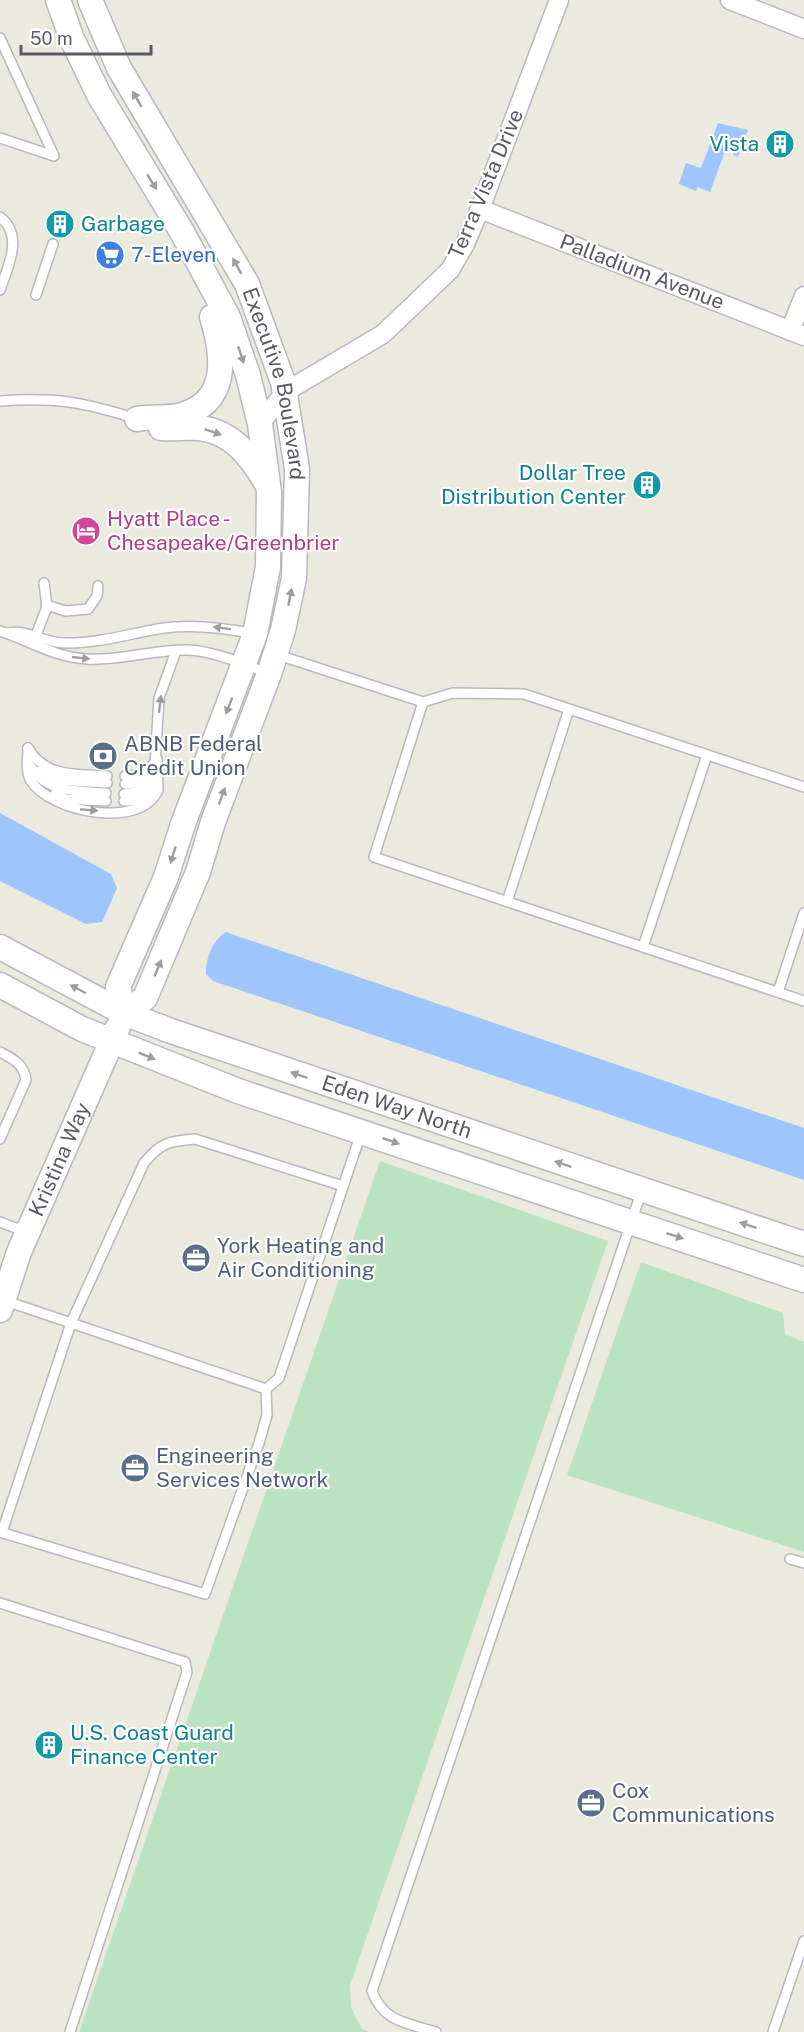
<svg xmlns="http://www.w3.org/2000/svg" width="804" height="2032" font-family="'Public Sans',sans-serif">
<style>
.green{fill:#bbe3c1}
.water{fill:#9ec5fd}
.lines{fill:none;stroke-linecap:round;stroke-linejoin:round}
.service-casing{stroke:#b7b9be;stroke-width:12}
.minor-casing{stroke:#b7b9be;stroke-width:21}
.tertiary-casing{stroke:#b7b9be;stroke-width:27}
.service{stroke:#fff;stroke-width:9}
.minor{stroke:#fff;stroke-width:18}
.tertiary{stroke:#fff;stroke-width:24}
.oneway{fill:#9b9da0}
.labels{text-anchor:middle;stroke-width:4.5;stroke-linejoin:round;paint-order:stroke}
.culture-label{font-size:21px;fill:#0d838f;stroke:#fff;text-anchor:end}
.street-label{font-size:21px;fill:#585b60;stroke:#fff}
.shop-label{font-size:21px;fill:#366cbe;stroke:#fff;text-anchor:start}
.hotel-label{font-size:21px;fill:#b23c85;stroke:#fff;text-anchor:start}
.service-label{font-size:21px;fill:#4e5e75;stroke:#fff;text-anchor:start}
</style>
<rect width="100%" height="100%" fill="#ebeadf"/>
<g class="green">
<path d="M380 1161 608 1241 350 1985 351 2007 362 2029 370 2032H79Z"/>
<path d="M641 1262 783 1313 785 1334 804 1342V1552L567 1475Z"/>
</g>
<g class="water">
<path d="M718 123 748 130 738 157 733 155V147L727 146 710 192 698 187 696 191 679 184 686 163 701 168Z"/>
<path d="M0 813 111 874 117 888 102 922 86 924 0 881Z"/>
<path d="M226 932 804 1128V1180L213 981 206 974C205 960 213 939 226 932Z"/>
</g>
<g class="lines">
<g class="service-casing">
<g id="service">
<path d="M0 38 54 156 0 138"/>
<path d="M0 217C24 235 8 267 0 290"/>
<path d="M36 295 53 244"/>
<path d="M0 401C55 397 84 402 137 419"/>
<path d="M46 605 66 611 88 609 97 596 98 586"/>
<path d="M0 631C30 641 54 657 87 659 121 661 154 649 188 650 214 651 243 664 268 673"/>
<path d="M7 633C29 629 43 643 64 643 98 644 131 633 164 628 195 624 225 628 255 634"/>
<path d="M40 640 36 635 47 607 44 583"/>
<path d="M275 654 423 702 453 693 524 694 804 787"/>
<path d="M423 702 374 857 804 1001"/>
<path d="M28 748C28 759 25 771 31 781 51 812 141 830 158 790L157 759"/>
<path d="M28 748C45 778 77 774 107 776"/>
<path d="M29 764C45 793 77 791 106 793"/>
<path d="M40 771 57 780 107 783"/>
<path d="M125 776 143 775 156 761"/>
<path d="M125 784 143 782 152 774"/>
<path d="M55 794 66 799 106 801"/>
<path d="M124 794 141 791 152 783"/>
<path d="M124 801C139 802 148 797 154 783L159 698 176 651"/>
<path d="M507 902 569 709"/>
<path d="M643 947 707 755"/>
<path d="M778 992 804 913"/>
<path d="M0 1052C13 1059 24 1064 26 1080L0 1139"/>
<path d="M0 1222 26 1232"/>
<path d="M3 1300 266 1389 279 1378 361 1133"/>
<path d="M0 1532 205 1594 259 1443 267 1415 266 1389"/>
<path d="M2 1532 71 1323 144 1163C161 1142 170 1141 195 1139L343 1186"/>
<path d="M790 1559 804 1563"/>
<path d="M0 1603 185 1662 187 1672 70 2032"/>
<path d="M436 2032C407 2023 383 2022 372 1991L642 1190"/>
<path d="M773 2032 804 1941"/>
</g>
</g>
<g class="minor-casing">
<g id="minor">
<path d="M730 0 804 29"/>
<path d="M480 209 804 336"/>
<path d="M790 331 804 296"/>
<path d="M260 424 285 392 383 334 450 270 465 244 480 209 559 0"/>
</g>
</g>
<g class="tertiary-casing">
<g id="tertiary">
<path d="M58 0 72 39 99 95 182 232 228 317 248 375 260 424 269 492 268 567 255 634 183 824 166 877 118 987 124 1013"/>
<path id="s1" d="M90 0 119 68 247 284 283 382 297 469 294 578 283 630 269 674 213 822 198 872 145 998 124 1013"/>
<path d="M137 419C151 416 165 419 178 416 230 404 224 356 212 317"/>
<path d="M161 428C174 429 187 427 199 428 232 431 252 458 267 484"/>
<path id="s2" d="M0 947 124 1013 171 1031 804 1244"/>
<path d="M0 985 82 1029 238 1091 804 1280"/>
<path id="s3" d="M0 1310 19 1252 118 1027"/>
</g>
</g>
<use href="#service" class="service"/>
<use href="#minor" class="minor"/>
<use href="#tertiary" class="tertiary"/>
</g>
<defs><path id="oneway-solid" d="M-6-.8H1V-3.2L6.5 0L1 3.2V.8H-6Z" transform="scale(1.5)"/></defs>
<g class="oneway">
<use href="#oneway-solid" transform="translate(137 99) rotate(-120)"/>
<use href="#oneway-solid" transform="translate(152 182) rotate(58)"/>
<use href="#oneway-solid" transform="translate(237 266) rotate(-119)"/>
<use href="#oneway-solid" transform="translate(241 355) rotate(72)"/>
<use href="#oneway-solid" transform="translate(213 432) rotate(19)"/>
<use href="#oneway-solid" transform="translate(290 597) rotate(-79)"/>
<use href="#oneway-solid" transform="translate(222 628) rotate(-173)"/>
<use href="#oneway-solid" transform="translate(81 658) rotate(6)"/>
<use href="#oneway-solid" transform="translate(160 704) rotate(-83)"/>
<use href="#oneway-solid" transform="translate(229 706) rotate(111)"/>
<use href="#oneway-solid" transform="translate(222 796) rotate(-70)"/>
<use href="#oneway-solid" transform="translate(89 810) rotate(4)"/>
<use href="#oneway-solid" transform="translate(173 855) rotate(107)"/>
<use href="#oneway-solid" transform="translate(158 968) rotate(-67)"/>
<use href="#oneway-solid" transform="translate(78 989) rotate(-152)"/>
<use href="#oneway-solid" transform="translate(147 1056) rotate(22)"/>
<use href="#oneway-solid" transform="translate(299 1075) rotate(-161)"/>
<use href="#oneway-solid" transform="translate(391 1141) rotate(19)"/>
<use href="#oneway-solid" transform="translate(563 1164) rotate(-162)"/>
<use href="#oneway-solid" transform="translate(748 1225) rotate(-162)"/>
<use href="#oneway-solid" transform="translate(675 1236) rotate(18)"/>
</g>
<defs>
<g id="building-disc" transform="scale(1.5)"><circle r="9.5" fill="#0f9aa8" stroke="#fff"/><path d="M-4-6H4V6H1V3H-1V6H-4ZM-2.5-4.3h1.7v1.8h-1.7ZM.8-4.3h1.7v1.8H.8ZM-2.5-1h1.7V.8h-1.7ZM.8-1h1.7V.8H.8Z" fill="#fff"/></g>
<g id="supermarket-disc" transform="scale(1.5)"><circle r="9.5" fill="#3f7fe0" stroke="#fff"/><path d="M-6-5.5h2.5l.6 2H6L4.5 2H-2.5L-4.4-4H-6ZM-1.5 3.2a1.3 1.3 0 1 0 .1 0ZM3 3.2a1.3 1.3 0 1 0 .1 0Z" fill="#fff"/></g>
<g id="hotel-disc" transform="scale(1.5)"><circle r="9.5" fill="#d1479c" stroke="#fff"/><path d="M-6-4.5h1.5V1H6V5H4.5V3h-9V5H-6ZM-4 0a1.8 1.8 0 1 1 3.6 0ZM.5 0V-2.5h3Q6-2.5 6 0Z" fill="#fff"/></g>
<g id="bank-disc" transform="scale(1.5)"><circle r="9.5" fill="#5c6f8a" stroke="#fff"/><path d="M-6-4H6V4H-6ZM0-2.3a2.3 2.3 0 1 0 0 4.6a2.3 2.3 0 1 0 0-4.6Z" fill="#fff"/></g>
<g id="office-disc" transform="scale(1.5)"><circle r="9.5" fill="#5c6f8a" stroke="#fff"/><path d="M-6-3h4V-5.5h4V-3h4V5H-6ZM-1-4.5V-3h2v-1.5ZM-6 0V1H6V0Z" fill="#fff"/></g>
</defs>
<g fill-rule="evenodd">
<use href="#building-disc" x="780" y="144"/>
<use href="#building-disc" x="60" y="224"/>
<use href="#supermarket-disc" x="110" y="255"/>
<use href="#building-disc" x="647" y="485"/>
<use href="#hotel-disc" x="86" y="531"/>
<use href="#bank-disc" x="103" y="756"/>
<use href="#office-disc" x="196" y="1258"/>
<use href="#office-disc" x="135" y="1468"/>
<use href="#building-disc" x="49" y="1745"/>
<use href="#office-disc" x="591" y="1803"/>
</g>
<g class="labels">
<g class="culture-label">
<text x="759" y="151">Vista</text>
<text x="81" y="231" text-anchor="start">Garbage</text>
<text x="626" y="480">Dollar Tree<tspan x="626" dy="24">Distribution Center</tspan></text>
<text x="70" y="1740" text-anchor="start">U.S. Coast Guard<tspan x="70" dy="24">Finance Center</tspan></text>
</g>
<g class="street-label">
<text transform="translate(486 184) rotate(-67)" y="7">Terra Vista Drive</text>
<text transform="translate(642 272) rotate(21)" y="7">Palladium Avenue</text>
<text dy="7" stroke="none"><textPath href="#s1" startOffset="429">Executive Boulevard</textPath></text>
<text dy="7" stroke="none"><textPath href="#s2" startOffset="429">Eden Way North</textPath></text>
<text dy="7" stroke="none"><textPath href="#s3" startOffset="162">Kristina Way</textPath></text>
</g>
<g class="shop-label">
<text x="131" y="262">7-Eleven</text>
</g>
<g class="hotel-label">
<text x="107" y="526">Hyatt Place -<tspan x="107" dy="24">Chesapeake/Greenbrier</tspan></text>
</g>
<g class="service-label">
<text x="124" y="751">ABNB Federal<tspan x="124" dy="24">Credit Union</tspan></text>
<text x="217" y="1253">York Heating and<tspan x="217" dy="24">Air Conditioning</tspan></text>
<text x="156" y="1463">Engineering<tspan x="156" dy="24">Services Network</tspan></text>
<text x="612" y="1798">Cox<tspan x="612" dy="24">Communications</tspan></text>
</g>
</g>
<path d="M21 45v9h130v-9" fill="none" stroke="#585b60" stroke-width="3"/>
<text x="30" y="45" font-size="18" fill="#585b60" stroke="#ffffff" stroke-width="4.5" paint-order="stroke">50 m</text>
</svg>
